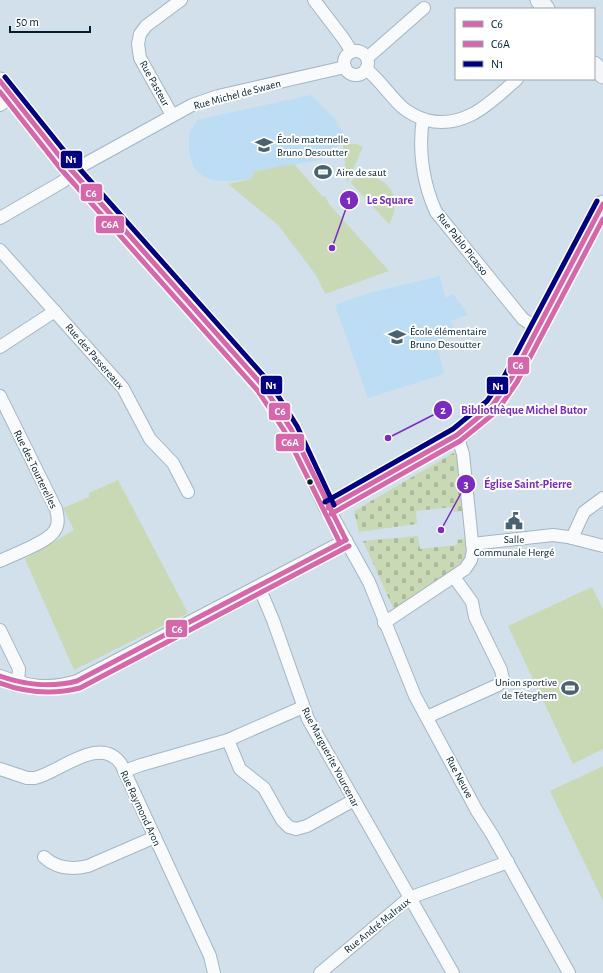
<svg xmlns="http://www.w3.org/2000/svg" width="603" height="973" font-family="'Alegreya Sans',sans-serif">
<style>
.built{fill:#bcddf3}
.cemetery{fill:url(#cemetery-stones)}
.green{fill:#c9d9b6}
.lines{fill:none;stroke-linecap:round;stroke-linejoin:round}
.street-casing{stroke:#a2b6c4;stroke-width:14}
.secondary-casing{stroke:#a2b6c4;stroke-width:19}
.street{stroke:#f8fafc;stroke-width:12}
.secondary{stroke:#f4f5f9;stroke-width:17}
.bus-1-casing{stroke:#fff;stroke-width:8}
.bus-2-casing{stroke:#fff;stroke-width:8}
.bus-3-casing{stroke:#fff;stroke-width:8}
.bus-1{stroke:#d767ab;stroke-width:5}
.bus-2{stroke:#d767ab;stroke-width:5}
.bus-3{stroke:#010080;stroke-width:5}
.bus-dot{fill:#001f31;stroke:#fff;stroke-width:1.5}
.labels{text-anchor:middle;stroke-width:4;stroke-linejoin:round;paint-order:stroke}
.street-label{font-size:11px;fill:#001f31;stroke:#fff}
.poi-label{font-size:11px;fill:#001f31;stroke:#fff;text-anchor:start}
.leader{fill:none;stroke:#7b2cbf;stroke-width:1.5}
.callout-dot{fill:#7b2cbf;stroke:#fff;stroke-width:1.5}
.mark-label{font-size:12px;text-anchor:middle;font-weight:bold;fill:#fff}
.callout-label{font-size:12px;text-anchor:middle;font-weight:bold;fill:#7b2cbf;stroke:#fff;stroke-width:4;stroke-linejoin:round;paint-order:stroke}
.line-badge{stroke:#fff;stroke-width:1.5}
.badge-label{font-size:11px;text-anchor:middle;font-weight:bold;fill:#fff}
</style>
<defs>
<pattern id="cemetery-stones" width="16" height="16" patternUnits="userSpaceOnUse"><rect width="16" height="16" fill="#c9d9b6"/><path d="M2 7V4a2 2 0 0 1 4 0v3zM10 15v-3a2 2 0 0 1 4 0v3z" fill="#abba9d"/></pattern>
</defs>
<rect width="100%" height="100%" fill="#d1e0eb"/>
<g class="built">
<path d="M311 95 337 121 336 123 348 138 321 160 255 171 251 179 229 181H217L204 177 194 168 189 152V134L197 120Z"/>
<path d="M440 276 445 298 453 294 468 315 450 321 458 333 436 341 444 374 368 398 335 305 369 293Z"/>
</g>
<g class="cemetery">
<path d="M455 452 457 456 462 511 454 512 453 507 416 511 417 524 359 532 354 511Z"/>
<path d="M418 536 420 549 457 545V540L465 539 467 558 464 564 394 610 363 541Z"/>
</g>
<g class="green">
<path d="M346 144H356L363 147 347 183 343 145Z"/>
<path d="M294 164 323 197 325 196 329 204 389 271 325 294 316 275 278 225 228 184 251 179 255 171Z"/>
<path d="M367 176C393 180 402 202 389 224L350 182 358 177Z"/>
<path d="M118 480 188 613 74 670 25 559 74 530 63 508 89 497V493Z"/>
<path d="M592 587 603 609V749L573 764 508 626Z"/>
<path d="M603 766V901L550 791Z"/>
</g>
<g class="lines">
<g class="street-casing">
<g id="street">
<path d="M314 0 343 38 352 52"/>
<circle cx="356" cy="63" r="12"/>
<path d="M367 58 424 8"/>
<path d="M366 69C380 80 389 95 402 107 409 113 417 117 426 120 465 130 491 102 517 79"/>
<path d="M0 105 12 97"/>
<path d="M172 115 140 58 138 44 140 34 146 26 181 0"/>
<path d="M423 119C418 149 423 184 436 212L523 319 537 328"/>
<path d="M0 218 62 182 85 164 192 105 218 96 345 67"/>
<path d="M0 250 123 388 150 439 173 463 188 492"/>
<path d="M0 347 55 311"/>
<path d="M0 396 56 509C58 516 59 524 55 530 49 542 12 555 0 561"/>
<path d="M328 508 369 582 415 696 477 811 493 836 569 973"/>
<path d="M572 538 584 512 603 498"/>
<path d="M472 544 553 535 568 537 603 546"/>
<path d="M259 587 273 620 308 719 453 973"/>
<path d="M384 623 465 569 471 560 473 551 463 454 457 435"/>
<path d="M0 630 19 669 18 683"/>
<path d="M0 676C27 686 49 690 77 681L346 540"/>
<path d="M427 717 498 685 503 679 501 670 475 617 472 602 454 577"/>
<path d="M228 740 240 769 264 788 282 820 289 827 296 829 307 826 354 800"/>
<path d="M0 769 27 778H35C60 772 100 734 121 764L210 956 214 973"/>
<path d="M124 771 141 765 228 740 303 707"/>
<path d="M44 857C57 869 72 870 88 866L155 837"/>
<path d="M320 973 409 898 508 862"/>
</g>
</g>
<g class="secondary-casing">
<g id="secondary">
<path d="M539 0 546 9"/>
<path d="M594 65 603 75"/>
<path d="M0 81 65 163 264 387 291 429 328 508 457 435 492 406 511 379 603 204"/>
</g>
</g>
<use href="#street" class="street"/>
<use href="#secondary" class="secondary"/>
<g class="bus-1-casing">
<g id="bus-1">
<path d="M0 81 65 163 264 387 291 429 346 540"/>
<path d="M328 508 457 435 492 406 511 379 603 204"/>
<path d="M0 676C26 685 50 688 77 681L346 540"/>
</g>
</g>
<g class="bus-2-casing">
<g id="bus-2">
<path d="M0 92 60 168 258 391 285 432 340 543"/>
<path d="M331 514 460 441 497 411 517 382 603 219"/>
<path d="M0 683C27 693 52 695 80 688L349 546"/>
</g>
</g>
<g class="bus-3-casing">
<g id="bus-3">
<path d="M5 77 70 158 270 383 297 426 334 505"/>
<path d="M325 502 453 429 487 401 505 375 597 201"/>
</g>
</g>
<use href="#bus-1" class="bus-1"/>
<use href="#bus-2" class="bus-2"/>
<use href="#bus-3" class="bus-3"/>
</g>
<defs>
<g id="school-bare" transform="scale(1.38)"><path d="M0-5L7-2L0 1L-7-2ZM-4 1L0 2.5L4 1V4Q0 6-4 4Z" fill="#496372" stroke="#fff" stroke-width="2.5" paint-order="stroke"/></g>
<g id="stadium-bare" transform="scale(1.38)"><path d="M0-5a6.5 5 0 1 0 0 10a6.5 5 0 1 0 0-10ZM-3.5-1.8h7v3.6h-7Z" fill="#496372" stroke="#fff" stroke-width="2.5" paint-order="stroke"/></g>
<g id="civic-bare" transform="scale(1.38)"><path d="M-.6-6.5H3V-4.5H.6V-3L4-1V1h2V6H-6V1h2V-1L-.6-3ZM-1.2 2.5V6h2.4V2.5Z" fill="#496372" stroke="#fff" stroke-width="2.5" paint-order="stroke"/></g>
</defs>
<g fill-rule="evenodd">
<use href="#school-bare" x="264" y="145"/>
<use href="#stadium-bare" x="323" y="172"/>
<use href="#school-bare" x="397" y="337"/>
<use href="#civic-bare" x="514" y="521"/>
<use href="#stadium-bare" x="570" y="688"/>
</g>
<circle class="bus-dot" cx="310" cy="482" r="3.5"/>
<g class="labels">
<g class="street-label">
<text transform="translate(155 83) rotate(61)" y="4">Rue Pasteur</text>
<text transform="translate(237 94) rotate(-15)" y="4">Rue Michel de Swaen</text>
<text transform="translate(463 244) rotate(52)" y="4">Rue Pablo Picasso</text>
<text transform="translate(95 356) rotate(49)" y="4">Rue des Passereaux</text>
<text transform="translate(36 469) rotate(64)" y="4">Rue des Tourterelles</text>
<text transform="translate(331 757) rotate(62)" y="4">Rue Marguerite Yourcenar</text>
<text transform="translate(460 777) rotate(62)" y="4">Rue Neuve</text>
<text transform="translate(141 808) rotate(65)" y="4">Rue Raymond Aron</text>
<text transform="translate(377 925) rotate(-39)" y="4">Rue André Malraux</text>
</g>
<g class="poi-label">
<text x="277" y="143">École maternelle<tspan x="277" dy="13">Bruno Desoutter</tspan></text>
<text x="336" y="176">Aire de saut</text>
<text x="410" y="335">École élémentaire<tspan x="410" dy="13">Bruno Desoutter</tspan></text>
<text x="514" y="543" text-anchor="middle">Salle<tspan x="514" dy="13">Communale Hergé</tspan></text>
<text x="557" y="686" text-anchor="end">Union sportive<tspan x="557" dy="13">de Téteghem</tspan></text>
</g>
</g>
<path class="leader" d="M332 248L349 200M388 438L443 410M441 530L466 484"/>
<g class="callout-dot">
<circle cx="332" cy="248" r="4"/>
<circle cx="388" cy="438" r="4"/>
<circle cx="441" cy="530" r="4"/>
<circle cx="349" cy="200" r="10"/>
<circle cx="443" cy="410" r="10"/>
<circle cx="466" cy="484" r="10"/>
</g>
<g class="mark-label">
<text x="349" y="204">1</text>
<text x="443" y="414">2</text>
<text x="466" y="488">3</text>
</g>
<g class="callout-label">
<text x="390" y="204">Le Square</text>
<text x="524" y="414">Bibliothèque Michel Butor</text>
<text x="528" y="488">Église Saint-Pierre</text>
</g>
<g class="line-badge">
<rect x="60" y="150" width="23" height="19" rx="4" fill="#010080"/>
<rect x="80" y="183" width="23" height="19" rx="4" fill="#d767ab"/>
<rect x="95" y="215" width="30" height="19" rx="4" fill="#d767ab"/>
<rect x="507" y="356" width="23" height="19" rx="4" fill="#d767ab"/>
<rect x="260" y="375" width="23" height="20" rx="4" fill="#010080"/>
<rect x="486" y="376" width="23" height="19" rx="4" fill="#010080"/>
<rect x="268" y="402" width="23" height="19" rx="4" fill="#d767ab"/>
<rect x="275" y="433" width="30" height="19" rx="4" fill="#d767ab"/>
<rect x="165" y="619" width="23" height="19" rx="4" fill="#d767ab"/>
</g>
<g class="badge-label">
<text x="71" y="163">N1</text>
<text x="91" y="197">C6</text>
<text x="110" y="228">C6A</text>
<text x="518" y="369">C6</text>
<text x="271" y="389">N1</text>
<text x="498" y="390">N1</text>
<text x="280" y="415">C6</text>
<text x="290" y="446">C6A</text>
<text x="177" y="633">C6</text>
</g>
<rect x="455" y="8" width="140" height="72" fill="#ffffff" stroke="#99a5ad"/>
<rect x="463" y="21" width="20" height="6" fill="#d767ab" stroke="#99a5ad"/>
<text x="491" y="28" font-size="12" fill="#001f31">C6</text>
<rect x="463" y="41" width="20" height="6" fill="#d767ab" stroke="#99a5ad"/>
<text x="491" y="48" font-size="12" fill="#001f31">C6A</text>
<rect x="463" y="61" width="20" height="6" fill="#010080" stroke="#99a5ad"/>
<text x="491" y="68" font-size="12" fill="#001f31">N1</text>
<path d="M10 26v6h80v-6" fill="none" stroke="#001f31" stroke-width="2"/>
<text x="16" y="26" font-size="12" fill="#001f31" stroke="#ffffff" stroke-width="3" paint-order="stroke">50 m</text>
</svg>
